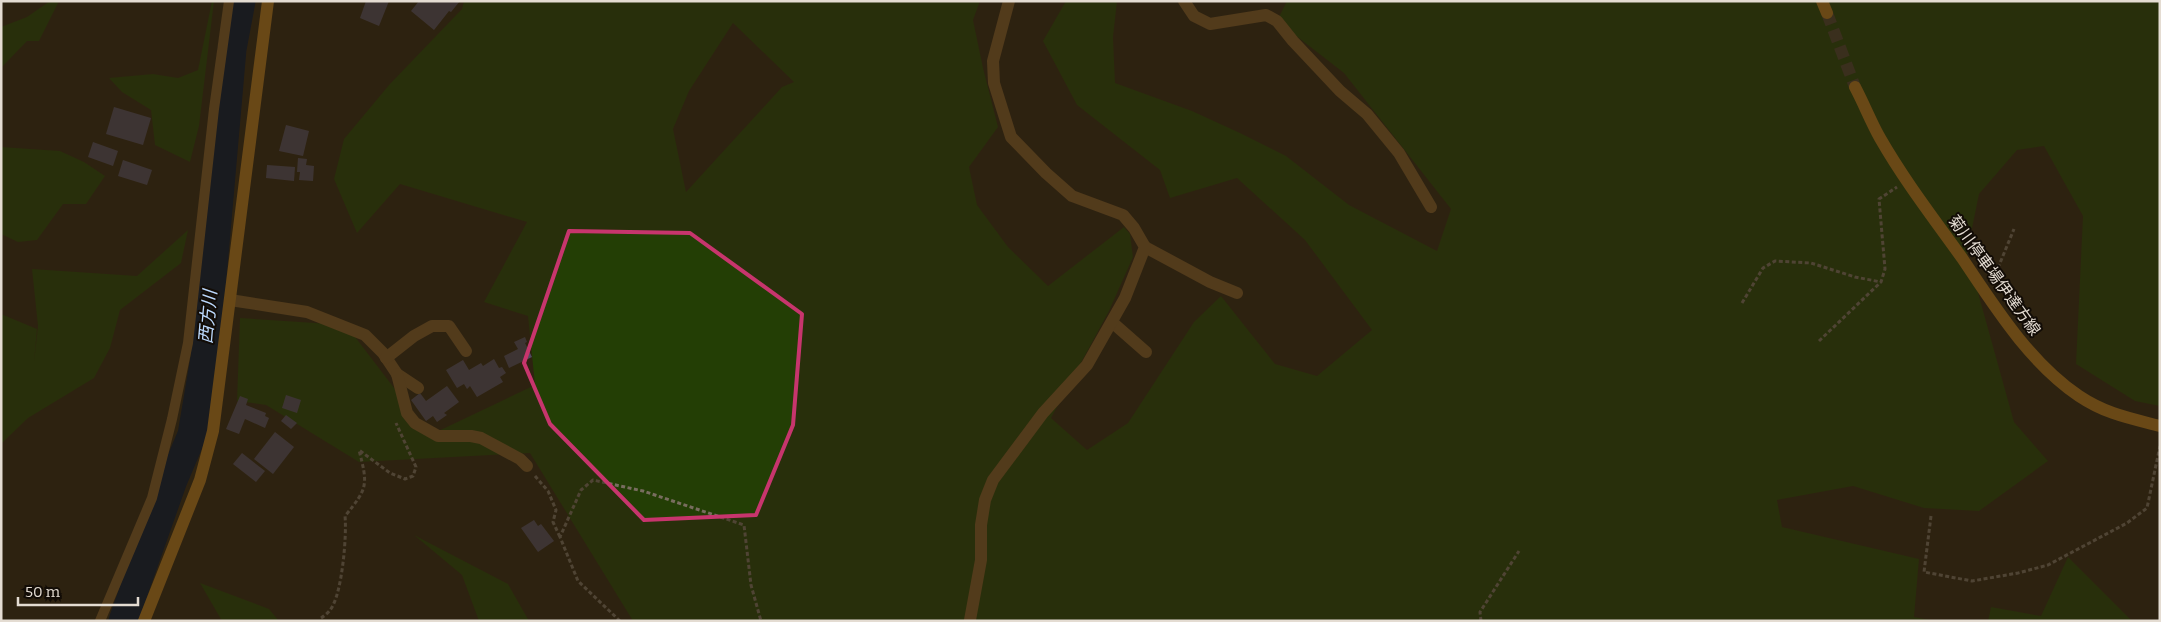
<svg xmlns="http://www.w3.org/2000/svg" width="2161" height="622" font-family="Bitter,'Noto Sans JP',serif">
<style>
.green{fill:#233e05;fill-rule:evenodd}
.lines{fill:none;stroke-linecap:round;stroke-linejoin:round}
.river{stroke:#001232;stroke-width:29}
.building{fill:#514b5e}
.secondary-tunnel{stroke:#493e2e;stroke-width:12;stroke-dasharray:12 6;stroke-linecap:butt}
.path{stroke:#786d5f;stroke-width:3;stroke-dasharray:4 2.5;stroke-linecap:butt}
.lane{stroke:#7e5929;stroke-width:10}
.street{stroke:#7e5929;stroke-width:12}
.secondary{stroke:#b1761e;stroke-width:12}
.marked{fill:none;stroke:#c7356d;stroke-width:4;stroke-linejoin:round}
.labels{text-anchor:middle;stroke-width:4;stroke-linejoin:round;paint-order:stroke}
.street-label{font-size:16px;fill:#e4dcd2;stroke:#120c06}
.water-label{font-size:18px;font-style:italic;fill:#bbd8fc;stroke:#120c06}
</style>
<rect width="100%" height="100%" fill="#2e2211"/>
<g class="green">
<path d="M50 1H59L39 41H27L1 68V27L27 17Z"/>
<path d="M212 1H214L199 126 190 162 155 145 151 110 122 92 109 78 153 74 178 78 198 70Z"/>
<path d="M464 1H980L973 20 983 68 998 127 969 167 977 205 1008 247 1048 286 1124 227 1130 234 1133 257 1109 311 1051 418 1087 450 1128 423 1194 322 1221 296 1275 364 1317 376 1372 330 1305 240 1237 178 1170 198 1160 170 1077 105 1043 41 1066 1H1117L1113 37 1115 83 1192 111 1240 133 1286 156 1349 205 1437 251 1451 209 1344 73 1277 21 1287 1H2160V406L2135 401 2076 364 2083 216 2044 146 2017 150 1979 194 1967 253 2014 422 2048 461 1979 511 1924 508 1853 486 1777 500 1782 527 1919 559 1914 617 1936 621H633L530 453 359 462 266 405 237 401 240 318 346 325 430 435 535 385 528 316 484 302 527 222 400 184 357 233 334 179 344 139 389 85 462 9ZM733 23 794 82 782 87 686 192 673 129 689 91Z"/>
<path d="M1 147 60 151 84 162 105 176 86 204H63L37 240 18 242 1 234Z"/>
<path d="M188 230 181 263 120 310 110 348 94 378 28 418 1 444V314L37 329 34 362 38 326 32 269 137 276Z"/>
<path d="M414 535 508 584 529 621H479L462 575Z"/>
<path d="M2068 557 2132 621H1988L1991 607 2041 616Z"/>
<path d="M200 583 269 609 279 621H222Z"/>
</g>
<g class="lines">
<path class="river" d="M123 621 173 480 192 435 205 358 232 49 241 1"/>
</g>
<g class="building">
<path d="M366 1H389L379 26 360 18Z"/>
<path d="M419 1H460L451 12 449 11 434 30 411 11Z"/>
<path d="M114 107 151 118 143 145 106 134Z"/>
<path d="M286 125 309 131 303 156 279 151Z"/>
<path d="M93 142 118 151 113 166 88 157Z"/>
<path d="M298 158 307 159 306 165 314 166 313 181 299 180 300 172H297Z"/>
<path d="M123 160 152 170 147 185 118 176Z"/>
<path d="M267 165 295 167 294 181 266 178Z"/>
<path d="M525 337 527 342 525 343 532 357 509 368 504 356 518 349 514 342Z"/>
<path d="M494 359 499 368 502 367 506 373 500 377 503 382 477 397 470 386 467 389 464 384 457 388 446 370 463 360 469 370 481 363 483 366Z"/>
<path d="M447 386 459 402 444 413 447 415 437 422 433 416 426 421 411 400 420 393 426 401Z"/>
<path d="M286 395 301 400 297 413 282 408Z"/>
<path d="M240 396 248 399 246 405 266 413 265 416 269 418 265 428 245 419 239 434 226 429Z"/>
<path d="M286 415 297 423 291 429 281 421Z"/>
<path d="M275 432 294 447 273 474 254 459Z"/>
<path d="M242 453 265 471 256 482 233 464Z"/>
<path d="M534 520 538 526 541 524 554 541 538 552 521 528Z"/>
</g>
<g class="lines">
<path class="secondary-tunnel" d="M1827 13 1855 87"/>
<g class="path">
<path d="M1993 280 2014 229"/>
<path d="M1742 303 1763 268 1775 261 1811 263 1855 277 1881 282"/>
<path d="M1819 341 1881 282 1885 269 1879 199 1897 187"/>
<path d="M535 476 548 491 556 510 553 522 560 537"/>
<path d="M1931 516 1924 572 1972 581 2018 573 2048 565 2127 523 2147 508 2160 446"/>
<path d="M321 618C324 616 328 613 330 610 342 596 347 535 345 516 368 488 368 485 359 450L390 473 405 479 413 476 416 467 396 423"/>
<path d="M620 621 578 581 560 537 581 490 593 480 643 491 744 525 751 585 761 621"/>
<path d="M1481 621 1480 612 1519 551"/>
</g>
<path class="lane" d="M100 621 152 498 172 419 188 343 214 109 229 1"/>
<g class="street">
<path d="M1184 1 1194 16 1210 24 1266 15 1277 21 1293 41 1340 91 1367 114 1399 153 1431 207"/>
<path d="M1145 247 1210 282 1237 293"/>
<path d="M230 300 307 312 365 335 383 353 397 374 418 388"/>
<path d="M1113 323 1146 352"/>
<path d="M386 358 414 336 432 326H449L466 351"/>
<path d="M397 374 407 413 415 423 438 436H471L481 438 520 459 527 466"/>
<path d="M970 620 981 560V525L985 500 993 480 1043 413 1087 365 1125 298 1145 247 1134 228 1123 215 1072 196 1046 173 1011 137 994 83 993 61 1009 1"/>
</g>
<g class="secondary">
<path d="M1822 1 1827 13"/>
<path d="M1855 87C1864 104 1871 122 1880 138 1904 180 1934 219 1962 258 1995 307 2029 362 2079 396 2106 414 2129 418 2160 426"/>
<path d="M144 621 200 480 213 431 268 1"/>
</g>
</g>
<path d="M0 0H2161V622H0ZM569 231 690 233 802 314 793 425 756 515 644 520 550 424 524 363Z" fill="#2e2211" fill-opacity=".55" fill-rule="evenodd"/>
<path class="marked" d="M569 231 690 233 802 314 793 425 756 515 644 520 550 424 524 363Z"/>
<g class="labels">
<g class="street-label">
<text transform="translate(1995 275) rotate(54)" y="6">菊川停車場伊達方線</text>
</g>
<g class="water-label">
<text transform="translate(208 317) rotate(-85)" y="6">西方川</text>
</g>
</g>
<rect width="2161" height="622" fill="none" stroke="#e4dcd2" stroke-width="5"/>
<path d="M18 597v8h120v-8" fill="none" stroke="#e4dcd2" stroke-width="2.5"/>
<text x="25" y="597" font-size="15" fill="#e4dcd2" stroke="#120c06" stroke-width="4" paint-order="stroke">50 m</text>
</svg>
